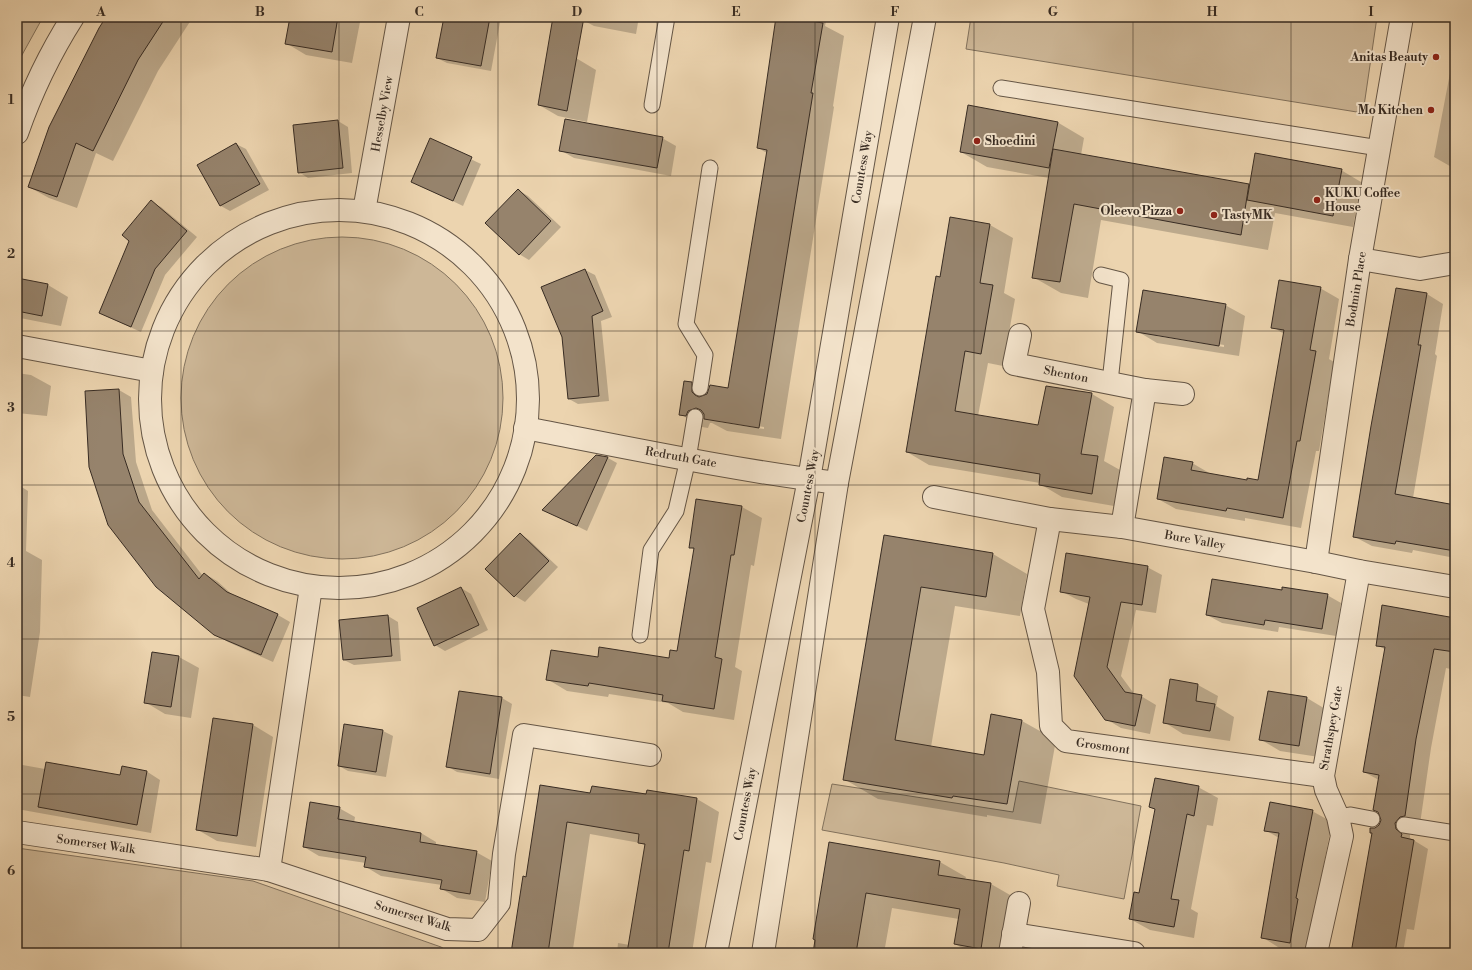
<svg xmlns="http://www.w3.org/2000/svg" width="1472" height="970" font-family="'Libre Bodoni',serif">
<style>
.green{fill:#cdb797;stroke:#82725d}
.shadow{fill:#0003;fill-rule:evenodd}
.building{fill:#96836c;stroke:#382c23}
.lines{fill:none;stroke-linecap:round;stroke-linejoin:round}
.service-casing{stroke:#655646;stroke-width:17}
.minor-casing{stroke:#655646;stroke-width:24}
.tertiary-casing{stroke:#655646;stroke-width:24}
.service{stroke:#f3e3cb;stroke-width:15}
.minor{stroke:#f3e3cb;stroke-width:22}
.tertiary{stroke:#f3e3cb;stroke-width:22}
.grid{fill:none;stroke:#382c23;stroke-width:1;stroke-opacity:0.55}
.poi-dot{fill:#8f2418;stroke:#f3e3cb;stroke-width:1.5}
.labels{text-anchor:middle;stroke-width:4;stroke-linejoin:round;paint-order:stroke}
.poi-label{font-size:12px;font-weight:bold;fill:#382c23;stroke:#f3e3cb;text-anchor:end}
.street-label{font-size:12px;fill:#382c23;stroke:#f3e3cb}
.neatline{fill:none;stroke:#382c23;stroke-width:1.5}
.grid-label{font-size:13px;text-anchor:middle;font-weight:bold;fill:#382c23}
</style>
<rect width="100%" height="100%" fill="#ecd4af"/>
<filter id="stains"><feTurbulence type="fractalNoise" baseFrequency=".005" numOctaves="4"/><feColorMatrix values="0 0 0 0 .2 0 0 0 0 .09 0 0 0 0 .02 0 0 0 .5 -.17"/></filter>
<radialGradient id="worn" r=".72"><stop offset=".6" stop-color="#630" stop-opacity="0"/><stop offset="1" stop-color="#630" stop-opacity=".3"/></radialGradient>
<g class="green">
<path d="M17 17H43L17 64Z"/>
<path d="M971 17H1377L1363 113 966 49Z"/>
<circle cx="342" cy="398" r="161"/>
<path d="M1019 781 1141 806 1124 899 1057 886 1059 875 1004 863 822 830 832 784 1013 812Z"/>
<path d="M17 848 253 881 441 947 451 953H17Z"/>
</g>
<g class="shadow">
<path d="M107 17H193L158 71 113 161 96 153 77 208 49 198 29 187Z"/>
<path d="M291 17H361L352 63 306 55 286 43Z"/>
<path d="M445 17H501L491 71 447 63 437 58Z"/>
<path d="M577 17H639L636 34 594 26Z"/>
<path d="M777 17H827L825 26 844 36 833 106 834 107 781 439 727 431 712 423H710L708 428 702 427 680 414 691 383 708 393 729 389 767 153 758 148ZM715 420 764 427V429L720 422Z"/>
<path d="M1455 47V169L1434 157Z"/>
<path d="M576 58 596 70 587 122 558 116 539 105Z"/>
<path d="M338 121 348 127 352 173 308 178 299 172Z"/>
<path d="M1057 122 1084 138 1081 155 1250 186 1341 170 1361 182 1353 227 1275 213 1268 250 1101 220 1088 298 1061 293 1033 277 1049 178 987 167 961 152Z"/>
<path d="M662 138 676 146 671 176 574 158 560 150Z"/>
<path d="M431 140 481 164 463 206 413 182Z"/>
<path d="M236 144 246 149 269 190 230 211 221 206 198 165Z"/>
<path d="M518 190 528 196 561 227 529 260 519 254Z"/>
<path d="M151 202 161 207 197 237 165 275 141 332 110 318 100 313Z"/>
<path d="M951 218 990 225 1013 238 1004 293 1015 299 1003 366 988 363 978 416 1039 426 1092 394 1114 407 1104 461 1120 470 1114 506 1062 497 1040 484V483L929 465 907 452 941 278Z"/>
<path d="M585 270 595 275 612 317 601 321 609 401 578 404 569 399Z"/>
<path d="M17 279 48 285 68 297 61 326 20 318 17 316Z"/>
<path d="M1320 288 1339 299 1329 359 1334 362 1319 451H1316L1301 528 1245 518V521L1176 509 1158 499 1192 463 1211 474 1247 481 1259 482 1284 334 1273 327Z"/>
<path d="M1427 294 1443 304 1435 354 1437 356 1413 498 1455 506V558L1413 550 1412 553 1372 546 1355 537Z"/>
<path d="M1225 305 1245 316 1239 356 1157 343 1137 331ZM1157 334 1224 345V347L1157 336Z"/>
<path d="M17 373 31 375 51 386 47 416 17 413Z"/>
<path d="M119 390 131 397 136 462 152 510 203 576 205 574 217 581 235 597 278 615 290 622 273 662 228 642 215 634 109 525Z"/>
<path d="M596 456 608 458 617 463 587 531 544 510Z"/>
<path d="M17 484 28 491 26 551 42 560 40 632 30 697 17 695Z"/>
<path d="M742 507 762 518 754 566 751 565 735 667 742 671 734 720 683 712 668 703 609 694 608 697 567 691 547 679 599 659 670 660 678 652 695 550 690 547Z"/>
<path d="M520 534 529 540 558 567 525 602 515 596 486 569Z"/>
<path d="M885 536 993 554 1027 574 1020 616 955 606 931 747 985 756 1022 721 1056 740 1041 824 987 815V817L878 799 844 779Z"/>
<path d="M1147 567 1162 575 1156 613 1136 610 1121 676 1135 695 1141 696 1156 705 1150 734 1121 728 1106 719 1089 604 1076 599 1061 591Z"/>
<path d="M461 588 471 594 488 630 445 651 435 645Z"/>
<path d="M1282 592 1327 595 1341 603 1336 636 1279 627 1278 632 1222 623 1207 615Z"/>
<path d="M388 616 398 622 401 661 354 665 344 660Z"/>
<path d="M1455 619V670L1446 668 1431 748 1420 824 1410 833V838L1428 849 1414 930 1407 929 1403 953H1346L1347 949 1353 950 1375 829 1379 826 1382 820 1379 780 1364 772 1386 650 1377 645Z"/>
<path d="M179 657 199 668 191 718 165 714 145 702Z"/>
<path d="M1198 685 1218 696 1216 706 1234 717 1230 741 1183 734 1164 722Z"/>
<path d="M460 692 502 698 512 704 499 779 457 772 447 766Z"/>
<path d="M1269 692 1307 698 1327 710 1319 757 1280 751 1260 739Z"/>
<path d="M214 719 253 725 273 737 256 847 217 841 198 830Z"/>
<path d="M383 731 393 736 386 777 348 771 339 766Z"/>
<path d="M17 764 45 769 121 776 146 771 160 780 151 833 17 809Z"/>
<path d="M541 786 591 794 646 796 697 799 719 812 711 863 706 862 692 953H617L618 943 630 945 646 846 640 843 590 834 573 949 597 953H512L526 878Z"/>
<path d="M1198 787 1218 798 1213 826 1207 825 1191 909 1198 913 1194 938 1150 930 1130 919 1140 894 1156 810 1150 807Z"/>
<path d="M339 808 355 817 354 823 421 833 436 842V846L476 852 492 861 485 902 457 898 442 889V885L381 876 366 867V863L319 856 304 847Z"/>
<path d="M1312 811 1332 822 1315 910 1310 953H1305L1281 949 1262 937 1279 838 1265 830Z"/>
<path d="M830 844 940 862 966 877 965 880 991 884 1017 899 1008 953H971L955 944 959 919 892 908 884 953H814Z"/>
</g>
<g class="building">
<path d="M106 17H166L138 60 93 151 76 143 57 197 28 187 49 127 99 28Z"/>
<path d="M290 17H338L332 52 285 44Z"/>
<path d="M444 17H490L481 66 436 58Z"/>
<path d="M553 17H584L567 111 538 105Z"/>
<path d="M776 17H786L823 23 811 93H813L759 428 704 419V414L701 410 696 408 688 411 686 416 679 415 684 381 692 382V392L695 395 699 397 707 394 710 385 728 388 767 150 757 148Z"/>
<path d="M968 105 1058 122 1049 168 960 152Z"/>
<path d="M565 119 663 137 657 168 559 151Z"/>
<path d="M338 120 343 168 298 173 293 125Z"/>
<path d="M430 138 472 157 453 201 411 182Z"/>
<path d="M236 143 260 184 220 206 197 165Z"/>
<path d="M1053 149 1249 184 1241 235 1074 204 1060 282 1032 278Z"/>
<path d="M1255 153 1342 169 1333 216 1247 200Z"/>
<path d="M518 189 551 221 519 255 485 223Z"/>
<path d="M151 200 187 231 155 269 131 327 99 313 129 241 122 235Z"/>
<path d="M950 217 990 224 980 283 993 285 981 354 965 351 955 411 1038 425 1046 386 1092 393 1081 454 1098 456 1092 494 1039 485 1040 474 906 452 936 276 940 277Z"/>
<path d="M585 269 603 311 592 316 599 396 568 399 562 337 541 287Z"/>
<path d="M17 278 48 284 42 316 17 311Z"/>
<path d="M1279 280 1321 287 1310 350 1316 351 1300 441H1297L1283 518 1227 508 1226 511 1157 499 1164 457 1193 462 1191 470 1247 480V478L1258 480 1284 330 1271 328Z"/>
<path d="M1396 288 1427 293 1418 345H1421L1395 494 1455 505V551L1396 541 1395 544 1353 537 1371 426Z"/>
<path d="M1143 290 1226 304 1219 346 1136 332Z"/>
<path d="M119 389 123 454 139 502 199 579 204 573 227 592 278 614 261 655 214 635 156 587 108 525 89 467 85 391Z"/>
<path d="M596 455 608 457 577 526 542 510Z"/>
<path d="M696 499 742 506 734 555H731L715 657 722 659 714 709 662 701 663 695 589 683 588 686 546 680 551 650 598 657 599 647 669 658 670 650 677 651 694 548H689Z"/>
<path d="M520 533 549 561 514 597 485 569Z"/>
<path d="M884 535 993 553 986 597 921 587 895 740 984 755 991 714 1022 720 1007 804 953 796 952 798 843 780Z"/>
<path d="M1066 553 1148 566 1142 605 1121 602 1107 667 1125 692 1142 695 1135 726 1105 720 1074 676 1090 597 1060 592Z"/>
<path d="M1212 579 1282 590V587L1328 594 1322 629 1265 620 1264 625 1206 615Z"/>
<path d="M461 587 479 625 434 646 417 608Z"/>
<path d="M1382 605 1455 618V652L1434 649 1416 739 1405 816 1400 817 1395 823 1396 829 1402 834 1401 837 1414 840 1395 953H1351L1372 833H1370V828H1375L1379 825 1381 820 1378 812 1373 810 1379 775 1363 772 1385 647 1376 646Z"/>
<path d="M388 615 392 656 343 660 339 620Z"/>
<path d="M152 652 179 656 171 707 144 703Z"/>
<path d="M1170 679 1198 684 1196 701 1215 704 1210 731 1163 723Z"/>
<path d="M459 691 502 697 490 774 446 767Z"/>
<path d="M1268 691 1307 697 1299 746 1259 740Z"/>
<path d="M213 718 253 724 237 836 196 830Z"/>
<path d="M344 724 383 730 376 772 338 766Z"/>
<path d="M46 762 120 775 122 766 147 771 137 825 38 807Z"/>
<path d="M1155 778 1199 786 1194 816 1187 814 1171 899 1179 900 1174 927 1129 919 1134 892 1139 893 1155 809 1149 807Z"/>
<path d="M540 785 590 793 592 786 646 794 647 790 697 798 689 851 684 850 668 953H627L645 844 638 843 639 834 567 822 548 953H511L523 876 526 877Z"/>
<path d="M310 802 340 807 338 819 421 833 420 842 477 851 470 894 440 889 442 880 364 867 366 857 303 847Z"/>
<path d="M1270 802 1313 810 1296 898 1298 899 1290 943 1261 938 1279 833 1264 831Z"/>
<path d="M829 842 940 861 938 875 991 883 981 949 954 944 960 909 866 893 856 953H813L815 940 813 939Z"/>
</g>
<g class="lines">
<g class="service-casing">
<g id="service">
<path d="M1001 88 1379 148"/>
<path d="M652 105 667 17"/>
<path d="M1101 275 1121 280 1110 382"/>
<path d="M700 388 705 355 686 324 710 168"/>
<path d="M640 635 651 550 676 511 688 459 695 417"/>
<path d="M1338 817 1351 815 1372 819"/>
<path d="M1404 825 1455 833"/>
</g>
</g>
<g class="minor-casing">
<g id="minor">
<path d="M17 133C31 93 50 53 73 17"/>
<circle cx="339" cy="399" r="189"/>
<path d="M364 211 399 17"/>
<path d="M1360 259 1420 269 1455 263"/>
<path d="M1020 335 1014 364 1145 390 1183 394"/>
<path d="M17 346 152 371"/>
<path d="M525 428C629 448 733 470 837 483"/>
<path d="M934 497 1050 519 1122 527 1316 562 1359 571 1455 587"/>
<path d="M1050 519 1033 609 1048 672 1051 726 1066 741 1323 776"/>
<path d="M1122 527 1145 390"/>
<path d="M1316 562 1360 259 1402 17"/>
<path d="M17 832 269 870 447 929 478 930 499 903 504 854 524 735 650 755"/>
<path d="M269 870 311 587"/>
<path d="M1013 934 1134 953"/>
<path d="M1010 953 1019 903"/>
<path d="M1316 953 1342 836 1338 817 1326 790 1323 776 1359 571"/>
</g>
</g>
<g class="tertiary-casing">
<g id="tertiary">
<path d="M716 953 809 479 888 17"/>
<path d="M763 953 837 483 925 17"/>
</g>
</g>
<use href="#service" class="service"/>
<use href="#minor" class="minor"/>
<use href="#tertiary" class="tertiary"/>
</g>
<path class="grid" d="M181 17V953M339 17V953M498 17V953M657 17V953M815 17V953M974 17V953M1133 17V953M1291 17V953M17 176H1455M17 331H1455M17 485H1455M17 639H1455M17 794H1455"/>
<g class="poi-dot">
<circle cx="1436" cy="57" r="4"/>
<circle cx="1431" cy="110" r="4"/>
<circle cx="977" cy="141" r="4"/>
<circle cx="1317" cy="200" r="4"/>
<circle cx="1180" cy="211" r="4"/>
<circle cx="1214" cy="215" r="4"/>
</g>
<g class="labels">
<g class="poi-label">
<text x="1428" y="61">Anitas Beauty</text>
<text x="1423" y="114">Mo Kitchen</text>
<text x="985" y="145" text-anchor="start">Shoedini</text>
<text x="1325" y="197" text-anchor="start">KUKU Coffee<tspan x="1325" dy="14">House</tspan></text>
<text x="1172" y="215">Oleevo Pizza</text>
<text x="1222" y="219" text-anchor="start">TastyMK</text>
</g>
<g class="street-label">
<text transform="translate(382 114) rotate(-80)" y="4">Hesselby View</text>
<text transform="translate(862 167) rotate(-80)" y="4">Countess Way</text>
<text transform="translate(1356 289) rotate(-81)" y="4">Bodmin Place</text>
<text transform="translate(1066 374) rotate(11)" y="4">Shenton</text>
<text transform="translate(681 457) rotate(10)" y="4">Redruth Gate</text>
<text transform="translate(808 486) rotate(-79)" y="4">Countess Way</text>
<text transform="translate(1195 540) rotate(10)" y="4">Bure Valley</text>
<text transform="translate(1331 728) rotate(-80)" y="4">Strathspey Gate</text>
<text transform="translate(1103 746) rotate(8)" y="4">Grosmont</text>
<text transform="translate(745 804) rotate(-79)" y="4">Countess Way</text>
<text transform="translate(96 844) rotate(8)" y="4">Somerset Walk</text>
<text transform="translate(413 916) rotate(17)" y="4">Somerset Walk</text>
</g>
</g>
<rect width="1472" height="970" fill="none" stroke="#ecd4af" stroke-width="44"/>
<rect x="22" y="22" width="1428" height="926" class="neatline"/>
<g class="grid-label">
<text x="101" y="16">A</text>
<text x="260" y="16">B</text>
<text x="419" y="16">C</text>
<text x="577" y="16">D</text>
<text x="736" y="16">E</text>
<text x="895" y="16">F</text>
<text x="1053" y="16">G</text>
<text x="1212" y="16">H</text>
<text x="1371" y="16">I</text>
<text x="11" y="104">1</text>
<text x="11" y="258">2</text>
<text x="11" y="412">3</text>
<text x="11" y="567">4</text>
<text x="11" y="721">5</text>
<text x="11" y="875">6</text>
</g>
<rect width="100%" height="100%" filter="url(#stains)"/>
<rect width="100%" height="100%" fill="url(#worn)"/>
</svg>
